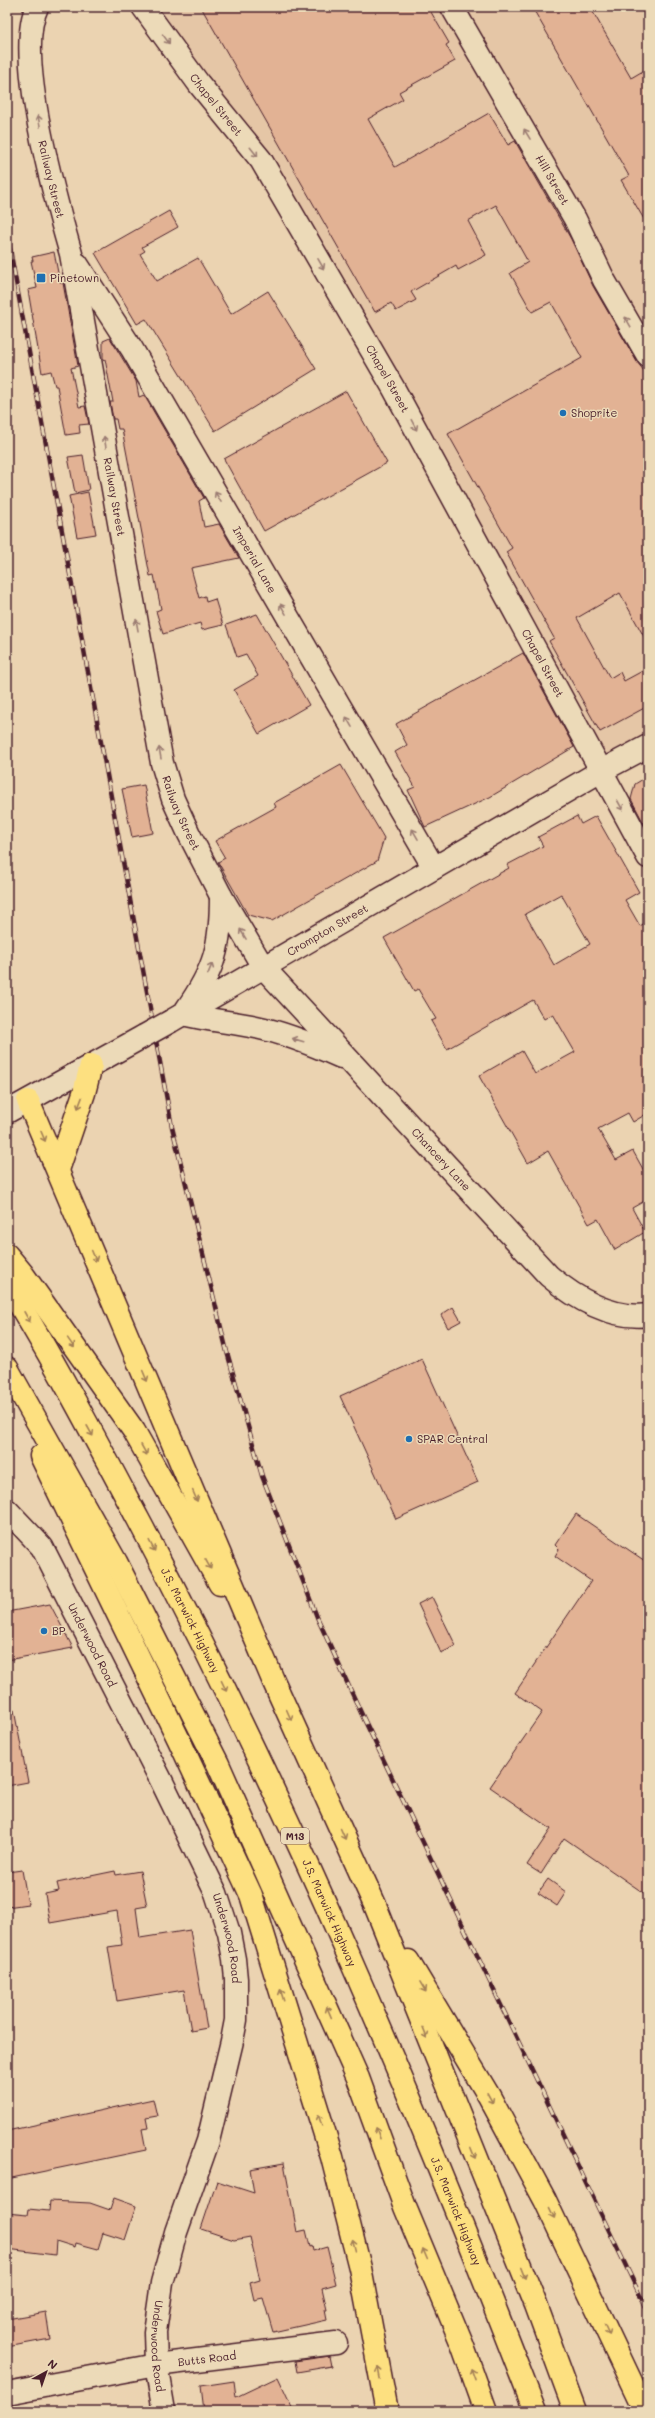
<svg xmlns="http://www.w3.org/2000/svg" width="655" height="2418" font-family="Mali,sans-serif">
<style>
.built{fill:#e5c6a6}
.building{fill:#e2b294;stroke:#4a1f2b;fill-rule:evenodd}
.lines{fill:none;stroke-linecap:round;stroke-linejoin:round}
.minor-casing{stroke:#4a1f2b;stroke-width:25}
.highway-casing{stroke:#4a1f2b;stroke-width:25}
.minor{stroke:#ecdab8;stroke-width:22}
.highway{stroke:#fde080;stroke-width:22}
.rail-casing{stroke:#4a1f2b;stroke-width:4.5}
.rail{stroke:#ecdab8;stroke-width:3;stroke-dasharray:9;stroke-linecap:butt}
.minor-bridge-casing{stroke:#4a1f2b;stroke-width:25;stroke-linecap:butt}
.minor-bridge{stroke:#ecdab8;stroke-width:22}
.oneway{stroke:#9b7c72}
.oneway2{stroke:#a48056}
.poi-dot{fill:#1f6fb2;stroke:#ecdab8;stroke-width:1.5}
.labels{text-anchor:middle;stroke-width:3;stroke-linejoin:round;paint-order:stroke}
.shield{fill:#ecdab8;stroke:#7b5755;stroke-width:1}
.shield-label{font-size:10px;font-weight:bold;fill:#4a1f2b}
.street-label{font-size:11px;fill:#4a1f2b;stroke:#ecdab8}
.poi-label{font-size:11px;fill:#4a1f2b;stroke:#ecdab8;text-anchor:start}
</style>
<rect width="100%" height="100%" fill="#ebd3b1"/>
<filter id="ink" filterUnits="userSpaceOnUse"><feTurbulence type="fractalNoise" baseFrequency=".025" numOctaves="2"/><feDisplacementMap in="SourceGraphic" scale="8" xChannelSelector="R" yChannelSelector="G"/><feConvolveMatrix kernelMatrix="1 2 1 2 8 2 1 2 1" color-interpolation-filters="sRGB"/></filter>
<g filter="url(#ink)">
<path class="built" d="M144 7H648V745L601 770 262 160Z"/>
<g class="building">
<path d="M201 7H428L449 43 446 45 455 61 399 92 403 99 368 119 395 167 489 113 508 145 515 141 571 239 593 286 637 362 648 376V644L620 593 577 618 610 678 620 672 624 681 648 668V706L600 732 549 641 554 638 506 552 512 548 448 434 582 358 551 302 532 312 510 273 528 262 496 205 468 221 486 255 458 270 456 266 411 292 416 300 396 311 391 303 375 312Z"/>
<path d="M532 7H590L631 78 648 68V226L621 180 629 176Z"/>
<path d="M169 211 178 227 142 247 145 251 140 254 157 281 198 258 231 314 268 291 316 369 215 431 146 319 137 324 95 253Z"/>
<path d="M54 252 60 283H63L78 366 71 368 79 407 85 406 89 424 79 425 80 433 66 435 57 386H55L51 371 42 373 28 290 37 288 31 261H33L32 257Z"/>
<path d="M110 338 136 381 139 397 144 395 204 498 199 501 204 527 219 524 239 558 191 568 199 598 205 596 206 602 215 599 223 625 202 630 200 623 163 634 156 611 161 609 154 575 150 576 122 429H118L116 419H113L110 402H113L105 359 103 360V341Z"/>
<path d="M346 391 387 463 264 531 224 459Z"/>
<path d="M83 455 89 490 75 493 68 457Z"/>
<path d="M88 492 96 534 77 537 69 496Z"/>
<path d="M257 614 309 705 259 734 234 690 258 676 246 654 237 657 226 625Z"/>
<path d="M523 653 574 747 490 797 425 827 408 790 415 787 395 752 407 745 396 724Z"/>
<path d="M341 765 384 838 377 861 272 921 248 915 218 862 225 858 215 841 276 807 274 803Z"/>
<path d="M648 776V831L631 799 635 784Z"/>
<path d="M144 785 153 833 132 837 122 789Z"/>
<path d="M577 816 581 824 596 816 639 892 625 900 640 926 648 921V1113L633 1122 628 1113 598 1129 616 1160 633 1151 648 1178V1199L632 1208 645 1232 615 1250 598 1219 589 1224 548 1151 528 1163 479 1076 522 1051 535 1074 575 1052 553 1014 544 1019 533 1000 447 1049 431 1021 436 1019 418 989 414 991 384 938 509 868 507 865 543 846 538 837ZM561 894 590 944 554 965 525 914Z"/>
<path d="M453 1307 461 1321 448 1328 441 1315Z"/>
<path d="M422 1359 478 1482 396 1519 340 1396Z"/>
<path d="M576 1514 648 1563V1896L564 1838 541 1874 527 1865 551 1829 490 1787 542 1712 515 1693 591 1581 555 1556 559 1549 555 1545Z"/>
<path d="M432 1597 456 1646 441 1653 418 1604Z"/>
<path d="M50 1604 73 1648 7 1660V1612Z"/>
<path d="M7 1710H14L28 1782 7 1786Z"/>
<path d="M22 1870 28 1904 7 1907V1872Z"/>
<path d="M115 1871 116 1875 140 1871 147 1906 136 1908 140 1938 190 1930 207 2028 191 2031 184 1990 117 2001 108 1947 122 1945 117 1911 50 1923 45 1894 59 1891 57 1883Z"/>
<path d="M548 1879 566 1892 557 1906 538 1893Z"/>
<path d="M153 2099 157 2116 146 2118 148 2128 142 2129 146 2150 7 2179V2131Z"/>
<path d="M284 2163 297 2232 306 2230 310 2247 312 2246 313 2251 327 2247 336 2284 322 2288 327 2310H325L327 2320 273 2332 263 2298 254 2300 250 2283 260 2280 250 2237 234 2240 201 2229 217 2181 254 2193 250 2169Z"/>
<path d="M114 2198 136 2206 125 2240 103 2233 98 2249 76 2243 75 2247 56 2241 55 2255 7 2249V2213L27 2215 28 2209 49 2211 50 2201 90 2203 110 2210Z"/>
<path d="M46 2312 50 2339 7 2347V2319Z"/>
<path d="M330 2356 332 2366 297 2372 295 2361Z"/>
<path d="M278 2377 294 2411H204L201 2386 234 2381 236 2397Z"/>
</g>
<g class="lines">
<g class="minor-casing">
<g id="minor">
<path id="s1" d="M37 7C14 54 56 202 71 254L162 763 173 799 189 834 221 896 263 967 549 1276C575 1298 612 1320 648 1315"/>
<path id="s2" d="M143 7 199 84 261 160 394 389 648 857"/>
<path id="s3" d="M452 7 575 219 604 280 648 356"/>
<path id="s4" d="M77 264 132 349 434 868"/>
<path d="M186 1010C215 969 221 945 221 896"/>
<path d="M183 1014C207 1020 232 1022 256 1027 285 1033 314 1045 341 1057"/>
<path id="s5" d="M171 1021 601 771 648 746"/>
<path d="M7 1112 144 1036"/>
<path id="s6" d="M7 1510 42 1547 162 1782 216 1893 229 1933 234 1959 236 1979V2020L232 2041 208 2141 176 2232 162 2283 155 2332 156 2365 164 2411"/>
<path id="s7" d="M7 2393 156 2365 336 2343"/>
</g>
</g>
<g class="highway-casing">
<g id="highway">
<path d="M28 1101 273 1680 375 1905 536 2305 575 2411"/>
<path d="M58 1170 84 1093 91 1065"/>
<path d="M7 1255 22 1273 134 1431 220 1584"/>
<path id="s8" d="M7 1284C54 1360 96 1440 138 1519 291 1807 418 2107 535 2411"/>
<path d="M7 1368 116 1562 218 1764 358 2078 405 2207 462 2344 486 2411"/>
<path d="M41 1456 179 1740 251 1895 332 2157 360 2268 387 2411"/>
<path d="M408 1961 489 2096 545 2200 645 2411"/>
</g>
</g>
<use href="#minor" class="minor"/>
<use href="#highway" class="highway"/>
<g class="rail-casing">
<path id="rail" d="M7 233 172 1127 227 1352 262 1476 317 1617 363 1717 648 2312"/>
</g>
<use href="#rail" class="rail"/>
<g class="minor-bridge-casing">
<path id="minor-bridge" d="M144 1036 171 1021"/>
</g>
<use href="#minor-bridge" class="minor-bridge"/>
</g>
<defs><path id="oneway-shaft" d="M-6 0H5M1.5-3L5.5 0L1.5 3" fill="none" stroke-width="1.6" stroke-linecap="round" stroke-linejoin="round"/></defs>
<g class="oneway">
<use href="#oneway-shaft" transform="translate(166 39) rotate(54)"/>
<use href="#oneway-shaft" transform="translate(39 121) rotate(-101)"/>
<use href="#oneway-shaft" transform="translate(527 134) rotate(-121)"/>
<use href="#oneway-shaft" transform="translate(254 152) rotate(51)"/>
<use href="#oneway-shaft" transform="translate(321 264) rotate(60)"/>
<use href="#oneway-shaft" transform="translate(628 322) rotate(-120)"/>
<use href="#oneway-shaft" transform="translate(414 425) rotate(62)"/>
<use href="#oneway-shaft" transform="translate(105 442) rotate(-100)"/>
<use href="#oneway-shaft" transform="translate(218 497) rotate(-120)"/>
<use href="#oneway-shaft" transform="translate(283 609) rotate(-120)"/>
<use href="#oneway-shaft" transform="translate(137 625) rotate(-100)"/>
<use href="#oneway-shaft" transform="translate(349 722) rotate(-120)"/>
<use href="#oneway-shaft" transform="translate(160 753) rotate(-100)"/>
<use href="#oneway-shaft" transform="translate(620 805) rotate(61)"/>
<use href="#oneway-shaft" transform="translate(415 834) rotate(-120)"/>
<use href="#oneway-shaft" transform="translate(243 934) rotate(-121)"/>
<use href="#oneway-shaft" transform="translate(210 969) rotate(-68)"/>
<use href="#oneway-shaft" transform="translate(298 1040) rotate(-164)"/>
</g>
<g class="oneway2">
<use href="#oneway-shaft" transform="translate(80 1103) rotate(111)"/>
<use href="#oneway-shaft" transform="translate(43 1136) rotate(67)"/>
<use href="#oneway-shaft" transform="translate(94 1256) rotate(67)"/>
<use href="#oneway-shaft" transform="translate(27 1317) rotate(61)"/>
<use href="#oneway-shaft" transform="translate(71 1343) rotate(55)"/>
<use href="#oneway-shaft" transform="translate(145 1376) rotate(67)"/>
<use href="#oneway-shaft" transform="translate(90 1431) rotate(61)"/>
<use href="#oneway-shaft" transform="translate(144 1450) rotate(61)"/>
<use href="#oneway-shaft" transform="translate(195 1496) rotate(67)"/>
<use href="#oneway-shaft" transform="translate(152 1546) rotate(62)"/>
<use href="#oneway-shaft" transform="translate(208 1564) rotate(61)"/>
<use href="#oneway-shaft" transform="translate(224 1686) rotate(64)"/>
<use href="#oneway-shaft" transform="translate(289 1715) rotate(66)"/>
<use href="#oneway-shaft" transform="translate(343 1834) rotate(66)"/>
<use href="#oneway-shaft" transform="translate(423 1987) rotate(59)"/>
<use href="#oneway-shaft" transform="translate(282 1995) rotate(-107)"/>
<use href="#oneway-shaft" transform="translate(329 2012) rotate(-113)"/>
<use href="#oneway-shaft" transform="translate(425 2033) rotate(68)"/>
<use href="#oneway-shaft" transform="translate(490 2098) rotate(61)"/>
<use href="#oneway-shaft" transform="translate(320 2120) rotate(-107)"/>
<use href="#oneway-shaft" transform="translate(378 2133) rotate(-110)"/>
<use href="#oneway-shaft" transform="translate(473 2153) rotate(68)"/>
<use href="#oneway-shaft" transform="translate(552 2213) rotate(65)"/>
<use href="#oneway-shaft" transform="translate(354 2245) rotate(-104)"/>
<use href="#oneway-shaft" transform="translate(425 2254) rotate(-113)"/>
<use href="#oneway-shaft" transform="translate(523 2273) rotate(68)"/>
<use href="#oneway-shaft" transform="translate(607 2330) rotate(65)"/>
<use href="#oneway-shaft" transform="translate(379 2373) rotate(-101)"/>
<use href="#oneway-shaft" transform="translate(473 2374) rotate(-110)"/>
</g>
</g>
<g class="poi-dot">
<rect x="36" y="273" width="10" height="10" rx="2"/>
<circle cx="563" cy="413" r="4"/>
<circle cx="409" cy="1439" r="4"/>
<circle cx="44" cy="1631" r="4"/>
</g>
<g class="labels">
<rect class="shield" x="281" y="1828" width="28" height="16" rx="3"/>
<g class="shield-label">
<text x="295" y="1840">M13</text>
</g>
<g class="street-label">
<text dy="4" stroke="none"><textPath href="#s2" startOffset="122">Chapel Street</textPath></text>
<text dy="4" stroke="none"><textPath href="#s1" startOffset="175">Railway Street</textPath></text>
<text dy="4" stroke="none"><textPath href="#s3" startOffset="200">Hill Street</textPath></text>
<text dy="4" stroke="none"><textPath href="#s2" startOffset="446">Chapel Street</textPath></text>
<text dy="4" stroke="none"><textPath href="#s1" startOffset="499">Railway Street</textPath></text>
<text dy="4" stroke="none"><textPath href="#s4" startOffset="345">Imperial Lane</textPath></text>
<text dy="4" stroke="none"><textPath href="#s2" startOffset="770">Chapel Street</textPath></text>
<text dy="4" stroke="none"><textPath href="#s1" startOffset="823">Railway Street</textPath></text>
<text dy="4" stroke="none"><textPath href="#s5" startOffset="181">Crompton Street</textPath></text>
<text dy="4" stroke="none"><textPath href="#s1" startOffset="1260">Chancery Lane</textPath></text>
<text dy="4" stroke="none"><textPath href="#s8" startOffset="383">J.S. Marwick Highway</textPath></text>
<text dy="4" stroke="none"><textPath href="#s6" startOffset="161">Underwood Road</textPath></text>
<text dy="4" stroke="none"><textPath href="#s8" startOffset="707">J.S. Marwick Highway</textPath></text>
<text dy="4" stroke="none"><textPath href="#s6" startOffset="485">Underwood Road</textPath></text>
<text dy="4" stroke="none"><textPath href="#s8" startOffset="1031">J.S. Marwick Highway</textPath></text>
<text dy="4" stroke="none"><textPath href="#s6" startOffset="905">Underwood Road</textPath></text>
<text dy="4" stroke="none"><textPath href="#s7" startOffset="203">Butts Road</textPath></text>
</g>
<g class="poi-label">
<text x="50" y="282">Pinetown</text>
<text x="571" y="417">Shoprite</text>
<text x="417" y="1443">SPAR Central</text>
<text x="52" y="1635">BP</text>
</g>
</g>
<rect width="655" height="2418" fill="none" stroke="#ecdab8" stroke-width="24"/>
<rect x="12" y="12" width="631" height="2394" fill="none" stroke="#4a1f2b" stroke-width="1.5" filter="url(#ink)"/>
<g transform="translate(46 2372) rotate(40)" stroke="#ecdab8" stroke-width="3" paint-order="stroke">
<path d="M0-3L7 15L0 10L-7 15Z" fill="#4a1f2b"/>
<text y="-6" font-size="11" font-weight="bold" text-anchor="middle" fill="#4a1f2b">N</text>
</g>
</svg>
